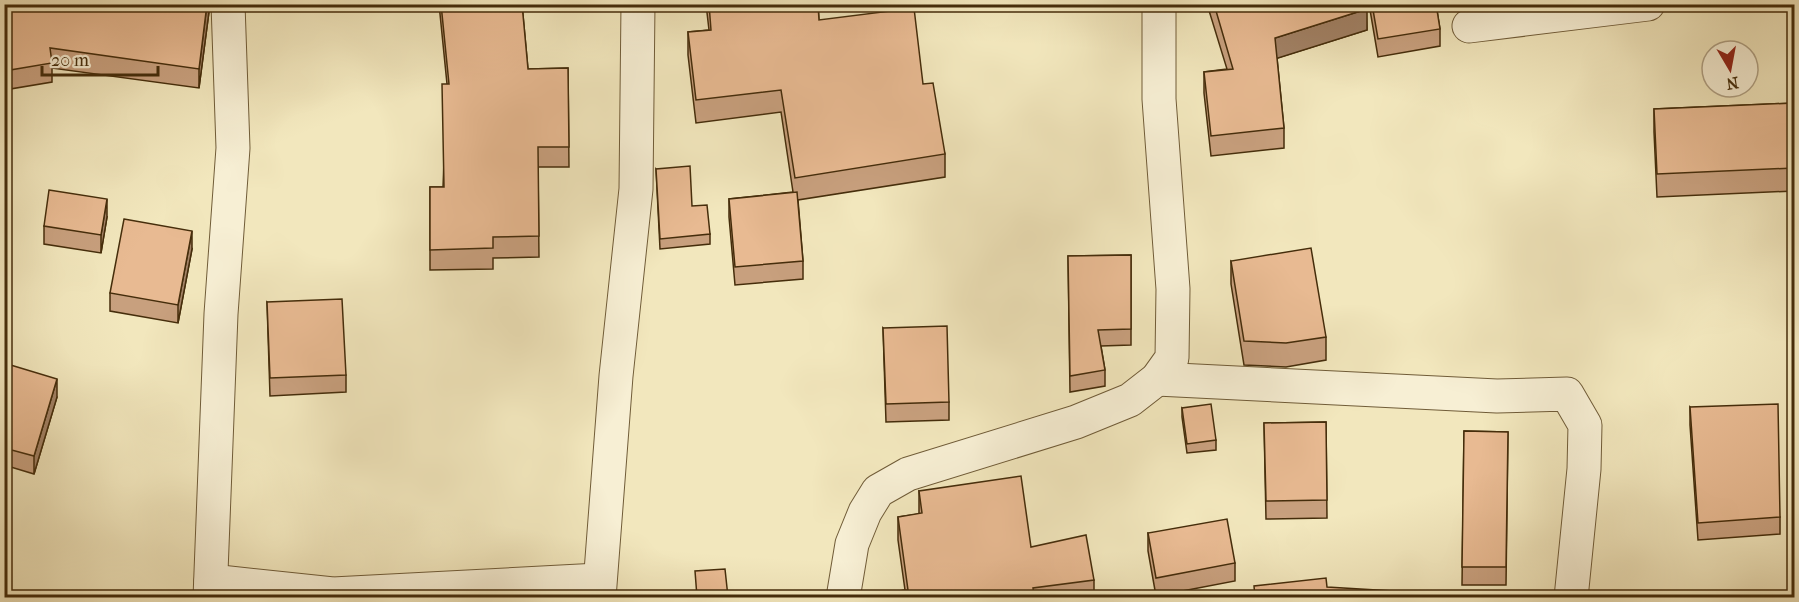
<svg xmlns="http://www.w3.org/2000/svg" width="1799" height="602" font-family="'IM FELL French Canon',serif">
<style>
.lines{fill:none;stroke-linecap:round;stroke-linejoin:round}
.minor-casing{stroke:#705c38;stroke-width:35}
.minor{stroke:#f7efd4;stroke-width:33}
.wall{fill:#c8a07e;stroke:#452d0b;stroke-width:1.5}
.shaded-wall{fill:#a28266;stroke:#452d0b;stroke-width:1.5}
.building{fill:#e8ba92;stroke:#452d0b;stroke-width:1.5}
</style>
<rect width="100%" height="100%" fill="#f2e7bd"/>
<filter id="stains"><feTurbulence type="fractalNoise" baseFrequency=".00333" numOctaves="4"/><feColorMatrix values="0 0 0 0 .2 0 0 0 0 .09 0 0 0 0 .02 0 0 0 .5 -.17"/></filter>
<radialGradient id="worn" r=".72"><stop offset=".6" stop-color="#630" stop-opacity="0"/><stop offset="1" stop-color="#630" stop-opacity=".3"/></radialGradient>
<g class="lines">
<g class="minor-casing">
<g id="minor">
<path d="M1469 26 1648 4"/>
<path d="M1157 379 1497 396 1567 394 1585 425 1584 469 1571 598"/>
<path d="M211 581 333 594 599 580"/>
<path d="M210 598 221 314 233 148 228 4"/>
<path d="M599 598 616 376 636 189 638 4"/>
<path d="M843 598 852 544 865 512 878 491 908 474 1076 422 1130 400 1157 379 1172 358 1173 289 1159 99V4"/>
</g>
</g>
<use href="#minor" class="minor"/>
</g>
<g class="wall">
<path d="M4 4H210L199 88 52 68V82L4 90Z"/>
<path d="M439 4H522L528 69 568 68 569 167H538L539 257 493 258V269L430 270V187H443L447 84Z"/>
<path d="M706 4H818L819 20 923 84 945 154V177L798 200 803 261V279L735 285 729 217V199L793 192 781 112 696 123 688 55V32L709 30Z"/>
<path d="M1207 4H1366L1367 30 1277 58 1284 128V148L1211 156 1204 93V72L1227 69Z"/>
<path d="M1369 4H1436L1440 29V46L1378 57Z"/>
<path d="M1794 103V191L1657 197 1654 132V109Z"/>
<path d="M656 169 692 206 710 234V244L660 249Z"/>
<path d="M107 217 101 253 44 244V226Z"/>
<path d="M192 249 178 323 110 311V293Z"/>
<path d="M1131 255V345L1101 346 1105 370V386L1070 392 1068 256Z"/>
<path d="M1231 261 1326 337V360L1286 367 1244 365 1231 284Z"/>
<path d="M267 302 346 375V392L270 396Z"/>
<path d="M883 328 949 402V420L886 422Z"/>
<path d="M4 363 57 397 34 474 4 465Z"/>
<path d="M1690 407 1780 517V534L1698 540 1690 425Z"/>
<path d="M1182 408 1216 440V450L1187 453 1182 417Z"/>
<path d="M1326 422 1327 518 1266 519 1264 423Z"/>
<path d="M1464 431 1508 432 1506 585H1462Z"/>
<path d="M919 491 1031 547 1094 580V597H892V592L905 590 898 540V517L919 514Z"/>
<path d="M1148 533 1235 563V581L1156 596 1148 551Z"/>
</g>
<g class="shaded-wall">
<path d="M207 4H210L199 88V69Z"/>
<path d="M1367 9V30L1275 59V38Z"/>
<path d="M107 199V217L101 253V235Z"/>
<path d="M192 231V249L178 323V305Z"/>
<path d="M57 379V397L34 474V456Z"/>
</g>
<g class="building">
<path d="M4 4H207L199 69 50 48 52 63 4 71Z"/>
<path d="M441 4H522L528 69 568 68 569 147H538L539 236 493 237V248L430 250V187H444L442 84H449Z"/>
<path d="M709 4H818L819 20 914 8 923 84 933 83 945 154 795 178 781 90 696 100 688 32 711 30Z"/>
<path d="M1214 4H1366L1367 9 1275 38 1284 128 1211 136 1204 72 1233 69Z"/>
<path d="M1372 4H1436L1440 29 1378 39Z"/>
<path d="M1794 103V168L1657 174 1654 109Z"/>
<path d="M690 166 692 206 707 205 710 234 660 239 656 169Z"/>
<path d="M49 190 107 199 101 235 44 226Z"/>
<path d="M797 192 803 261 735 267 729 199Z"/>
<path d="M124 219 192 231 178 305 110 293Z"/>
<path d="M1311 248 1326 337 1286 343 1244 341 1231 261Z"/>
<path d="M1131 255V329L1098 330 1105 370 1070 376 1068 256Z"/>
<path d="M342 299 346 375 270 378 267 302Z"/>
<path d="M947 326 949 402 886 404 883 328Z"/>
<path d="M4 363 57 379 34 456 4 448Z"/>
<path d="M1211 404 1216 440 1187 444 1182 408Z"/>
<path d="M1778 404 1780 517 1698 523 1690 407Z"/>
<path d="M1326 422 1327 500 1266 501 1264 423Z"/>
<path d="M1464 431 1508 432 1506 567H1462Z"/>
<path d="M1021 476 1031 547 1086 535 1094 580 1033 588 1034 595 1023 597H893L892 592 908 590 898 517 922 513 919 491Z"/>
<path d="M1227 519 1235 563 1156 578 1148 533Z"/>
<path d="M725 569 728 597H697L695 571Z"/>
<path d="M1326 578 1327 587 1443 594V597H1255L1254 586Z"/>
</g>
<rect width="1799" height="602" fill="none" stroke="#f2e7bd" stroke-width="24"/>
<rect x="6" y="6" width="1787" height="590" fill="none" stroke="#452d0b" stroke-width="3"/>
<rect x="12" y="12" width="1775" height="578" fill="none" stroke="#452d0b" stroke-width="1.5"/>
<g transform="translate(1730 69) rotate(170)"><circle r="28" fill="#f7efd4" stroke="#b0a184" stroke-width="1.5"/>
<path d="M0-4.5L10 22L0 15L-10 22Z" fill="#8f2418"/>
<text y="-9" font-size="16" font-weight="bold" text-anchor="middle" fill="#452d0b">N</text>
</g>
<path d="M42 66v9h116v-9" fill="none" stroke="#452d0b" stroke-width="3"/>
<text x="51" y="66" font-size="18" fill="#452d0b" stroke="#f7efd4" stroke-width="4.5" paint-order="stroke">20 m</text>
<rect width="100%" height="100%" filter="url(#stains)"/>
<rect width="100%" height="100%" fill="url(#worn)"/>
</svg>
